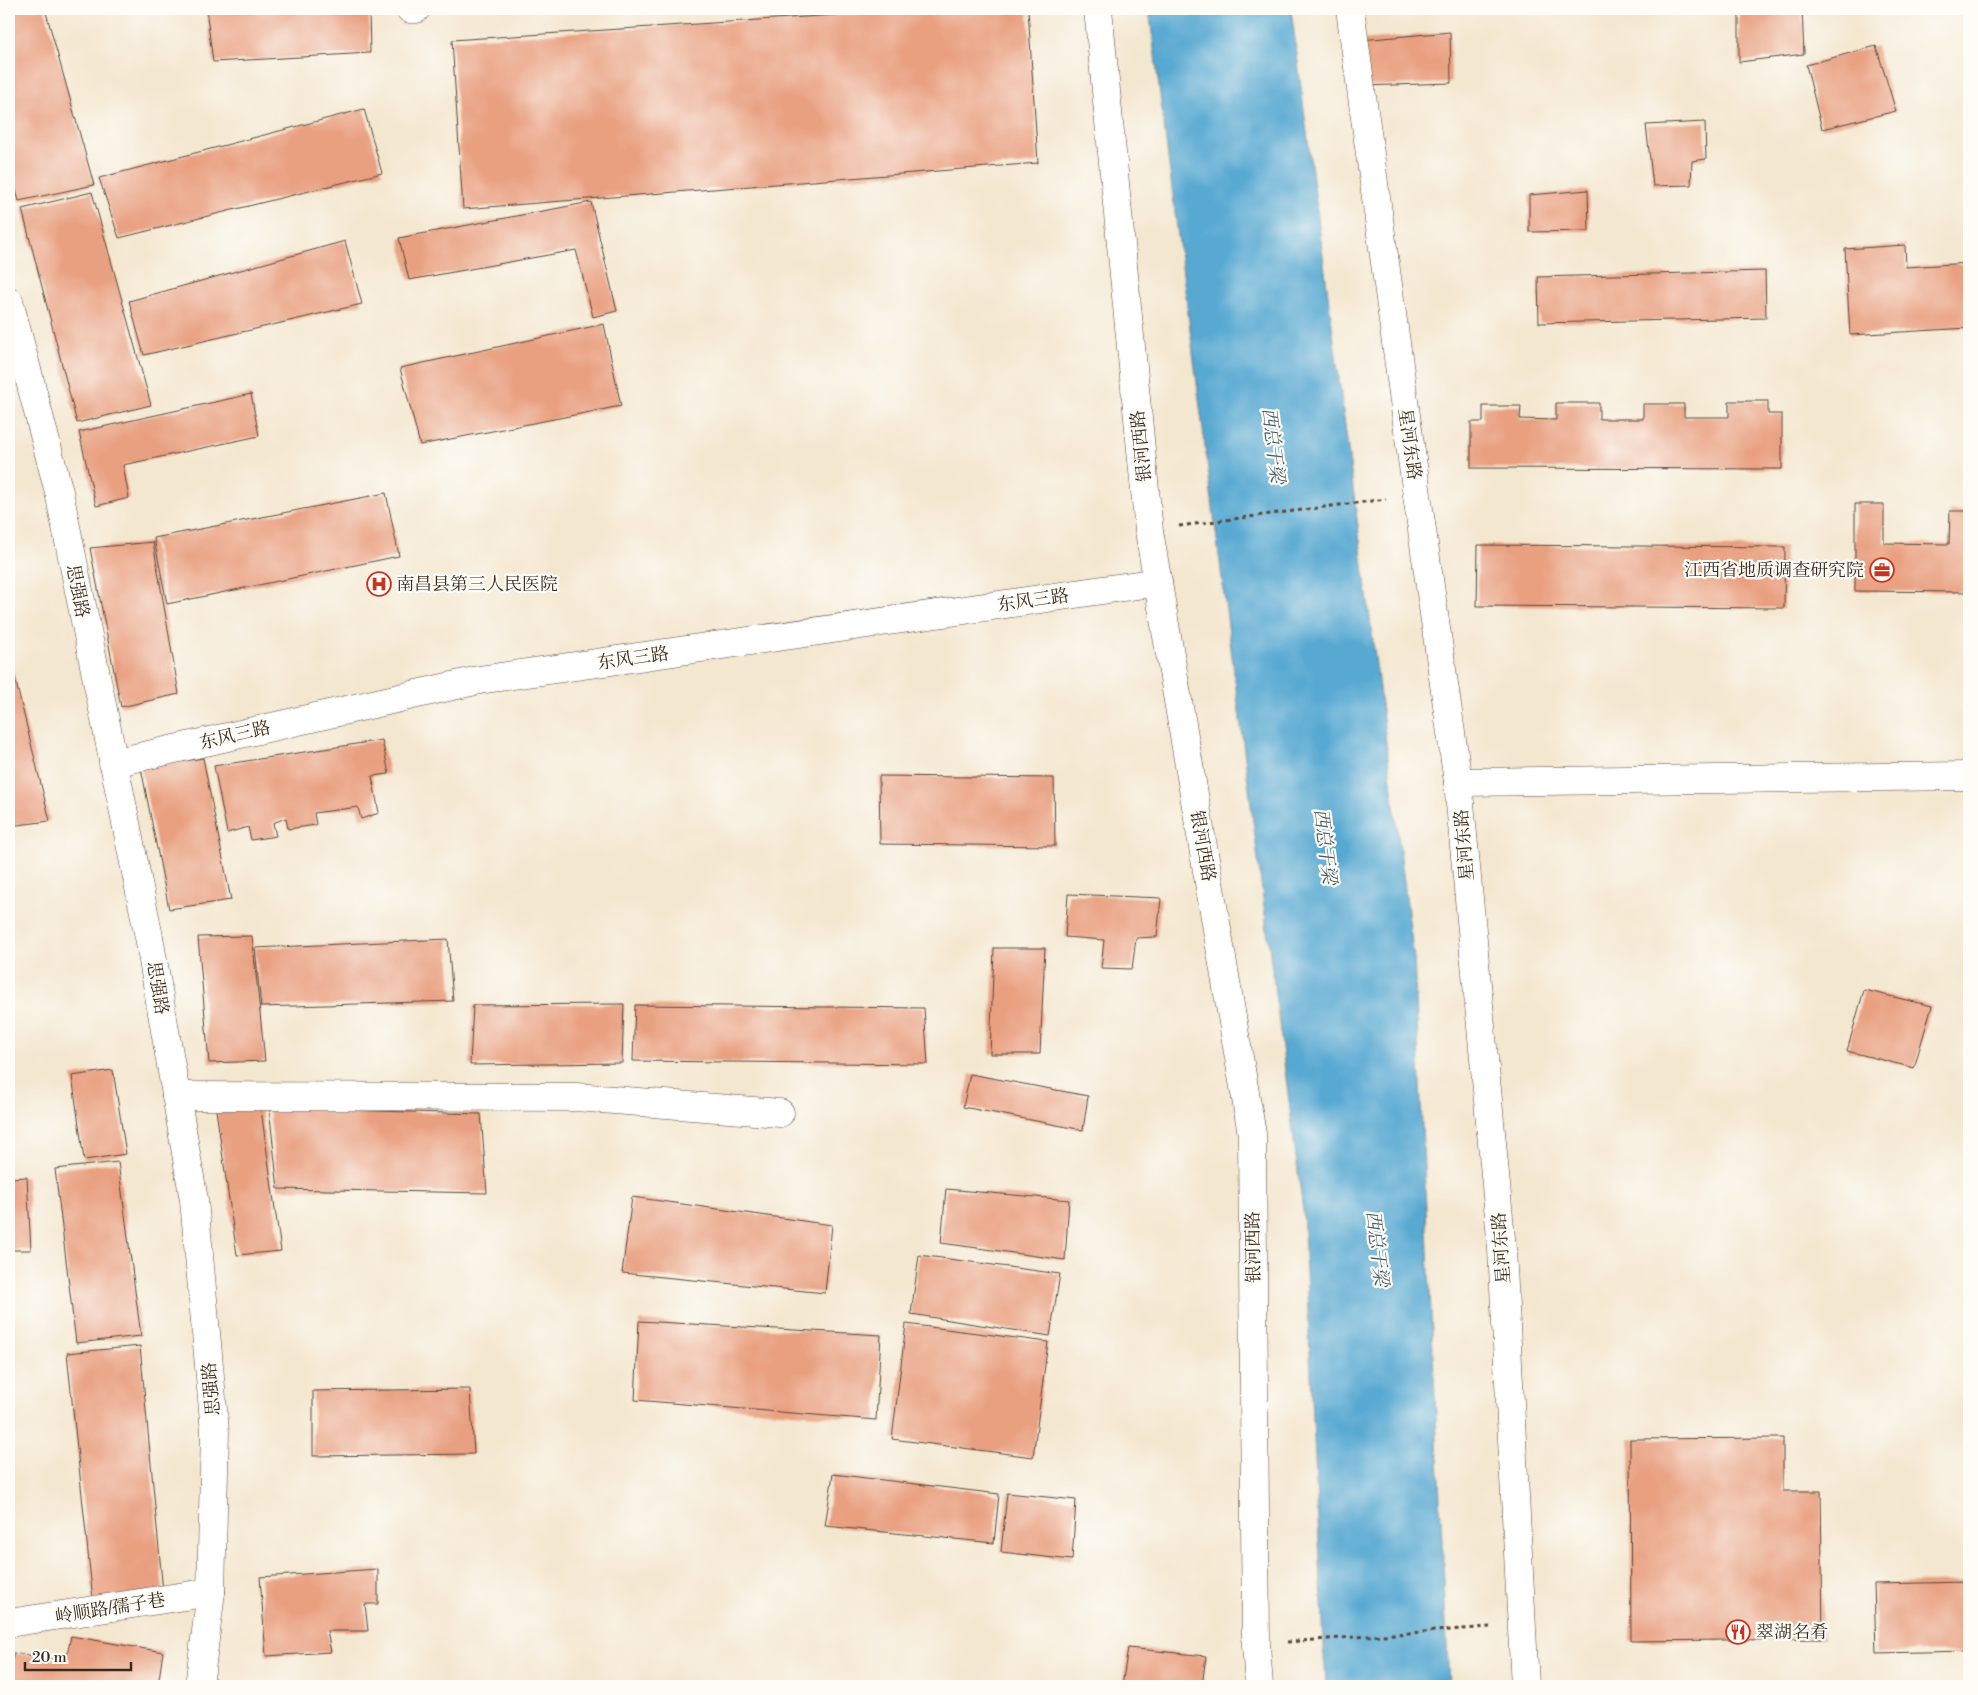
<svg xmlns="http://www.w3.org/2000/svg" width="1978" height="1695" font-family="'Libre Bodoni','Noto Serif SC',serif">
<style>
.water{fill:#58a9d2;stroke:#4a6a78}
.building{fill:#e9a081}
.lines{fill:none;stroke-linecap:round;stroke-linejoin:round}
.minor-casing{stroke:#574639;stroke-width:29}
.major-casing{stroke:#574639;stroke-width:29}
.path{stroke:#574639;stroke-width:3;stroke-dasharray:4 4;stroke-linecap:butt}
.minor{stroke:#fff;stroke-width:28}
.major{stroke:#fff;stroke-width:28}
.labels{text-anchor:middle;stroke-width:4.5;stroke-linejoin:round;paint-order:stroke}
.street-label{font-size:18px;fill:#3b2a1e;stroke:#fdfcf7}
.poi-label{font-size:18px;fill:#3b2a1e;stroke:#fdfcf7;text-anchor:start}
.water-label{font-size:19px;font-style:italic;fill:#475d66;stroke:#fdfcf7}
</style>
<rect width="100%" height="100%" fill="#fdfcf7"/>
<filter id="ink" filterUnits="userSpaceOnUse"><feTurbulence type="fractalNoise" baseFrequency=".02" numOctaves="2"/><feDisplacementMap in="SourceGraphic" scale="10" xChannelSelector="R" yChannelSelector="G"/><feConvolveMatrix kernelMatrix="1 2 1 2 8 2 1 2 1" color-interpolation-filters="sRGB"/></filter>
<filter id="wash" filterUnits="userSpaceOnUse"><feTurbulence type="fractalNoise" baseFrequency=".0096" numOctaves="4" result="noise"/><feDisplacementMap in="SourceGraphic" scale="20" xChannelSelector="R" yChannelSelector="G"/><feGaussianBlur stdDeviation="1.12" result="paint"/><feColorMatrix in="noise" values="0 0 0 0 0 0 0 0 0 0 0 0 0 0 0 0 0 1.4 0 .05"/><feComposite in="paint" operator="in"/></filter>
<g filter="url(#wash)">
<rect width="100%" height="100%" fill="#f4e7d0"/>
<path class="water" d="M1149 9H1291L1414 958 1449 1686H1326L1303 1211Z"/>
<g id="blocks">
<g class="building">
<path d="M9 9H45L94 185 19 201 9 166Z"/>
<path d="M206 9H369L370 53 213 62Z"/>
<path d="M927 9H1028L1038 163 463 209 452 40Z"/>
<path d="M1778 9H1802L1804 54 1739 62V12Z"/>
<path d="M1450 32 1451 83 1363 86 1361 40Z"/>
<path d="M1876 46 1896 111 1822 129 1806 65Z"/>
<path d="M364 109 382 173 119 238 99 178Z"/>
<path d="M1705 122 1706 159 1692 161 1691 185 1653 186 1646 125Z"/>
<path d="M1588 190 1589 231 1529 232V195Z"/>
<path d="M92 192 151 405 77 423 22 209Z"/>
<path d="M591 202 617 311 593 317 576 250 409 280 399 238Z"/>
<path d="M345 241 362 304 144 355 129 301Z"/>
<path d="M1905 245 1906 267 1969 263V328L1850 335 1845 249Z"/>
<path d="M1765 271 1766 318 1539 323 1538 277Z"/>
<path d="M604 324 621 406 420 445 400 368Z"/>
<path d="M251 394 259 436 123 465 129 498 96 506 79 432Z"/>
<path d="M1729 401H1768V414H1782V469L1471 468V422H1483V406H1521L1520 419 1556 420V403H1599V419H1643V404H1684V417H1729Z"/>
<path d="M386 493 399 556 167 604 154 538Z"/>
<path d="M1855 504H1884V543L1949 544 1950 511H1969V592L1855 591Z"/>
<path d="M153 542 179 694 121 707 90 548Z"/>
<path d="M1478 545 1785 547 1784 608 1477 606Z"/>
<path d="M9 654 50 821 9 826Z"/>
<path d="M382 740 389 774 372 776 379 813 361 819 358 807 314 813 316 825 288 829 286 818 273 823 276 836 251 840 248 827 227 833 214 766Z"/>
<path d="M203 758 231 900 169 909 141 768Z"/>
<path d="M879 776 1054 778 1055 846 880 844Z"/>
<path d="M1068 894 1161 898 1157 937 1136 938 1132 969 1101 968 1104 940 1065 937Z"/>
<path d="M252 936 265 1061 209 1063 198 937Z"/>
<path d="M448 939 453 1001 261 1007 255 948Z"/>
<path d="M994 948H1045L1040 1054H990Z"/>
<path d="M1864 990 1932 1006 1914 1068 1847 1051Z"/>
<path d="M624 1004 622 1063 470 1065 473 1005Z"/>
<path d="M635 1005 924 1008 928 1064 633 1061Z"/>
<path d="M113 1070 126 1154 84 1160 72 1076Z"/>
<path d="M970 1074 1088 1096 1083 1130 963 1107Z"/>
<path d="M260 1103 281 1251 237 1255 216 1110Z"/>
<path d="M269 1108 481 1114 487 1193 278 1189Z"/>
<path d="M118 1162 141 1336 76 1343 55 1169Z"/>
<path d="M27 1177 31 1250H9V1178Z"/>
<path d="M946 1189 1069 1200 1065 1260 941 1243Z"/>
<path d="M632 1197 832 1225 825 1293 622 1273Z"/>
<path d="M919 1255 1060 1274 1050 1336 911 1314Z"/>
<path d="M639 1321 881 1335 876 1420 635 1400Z"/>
<path d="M906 1324 1048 1342 1033 1457 892 1439Z"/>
<path d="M140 1346 163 1592 93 1600 67 1353Z"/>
<path d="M470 1389 474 1454 313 1456V1391Z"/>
<path d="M1783 1438V1491H1821L1823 1639 1631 1641 1630 1439Z"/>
<path d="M833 1474 999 1494 994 1543 825 1526Z"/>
<path d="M1007 1493 1076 1500 1072 1560 1001 1552Z"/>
<path d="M378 1569V1604H365L368 1631H327L331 1652 266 1656 260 1577Z"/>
<path d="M1969 1582V1651L1876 1653 1874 1584Z"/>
<path d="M71 1636 163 1652 158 1686H10L13 1653 66 1660Z"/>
<path d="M1128 1648 1206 1656 1202 1686H1122Z"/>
</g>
</g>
</g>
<g filter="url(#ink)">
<use href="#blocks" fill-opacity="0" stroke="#574639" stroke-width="1"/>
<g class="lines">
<g class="minor-casing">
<g id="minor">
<path d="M410 9H416"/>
<path d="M1098 9 1149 531 1252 1134 1256 1645 1259 1686"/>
<path d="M9 301 59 492 149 937 194 1200 215 1432 211 1592 199 1686"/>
<path d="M113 763 479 680 1158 582"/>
<path d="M1458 782 1969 776"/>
<path d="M176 1096 576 1097 780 1113"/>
<path d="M9 1623 211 1592"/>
</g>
</g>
<g class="major-casing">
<path id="major" d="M1350 9 1417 495 1458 782 1502 1249 1525 1686"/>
</g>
<g class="path">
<path d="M1179 526 1386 499"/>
<path d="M1287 1642 1490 1627"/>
</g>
<use href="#minor" class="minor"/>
<use href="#major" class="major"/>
</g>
</g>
<defs>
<g id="office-ring" transform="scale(1.25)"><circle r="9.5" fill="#fdfcf7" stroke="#c8321e" stroke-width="1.5"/><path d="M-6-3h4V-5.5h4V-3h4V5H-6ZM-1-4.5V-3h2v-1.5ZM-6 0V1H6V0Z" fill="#c8321e"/></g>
<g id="hospital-ring" transform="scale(1.25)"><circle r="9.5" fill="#fdfcf7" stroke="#c8321e" stroke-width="1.5"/><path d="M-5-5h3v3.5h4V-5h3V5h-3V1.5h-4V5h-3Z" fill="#c8321e"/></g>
<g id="restaurant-ring" transform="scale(1.25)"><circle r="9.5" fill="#fdfcf7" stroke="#c8321e" stroke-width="1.5"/><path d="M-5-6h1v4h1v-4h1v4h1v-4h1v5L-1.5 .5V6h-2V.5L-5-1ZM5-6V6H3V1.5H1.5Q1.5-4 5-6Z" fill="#c8321e"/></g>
</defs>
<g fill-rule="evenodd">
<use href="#office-ring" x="1882" y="570"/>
<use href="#hospital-ring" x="379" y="584"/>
<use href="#restaurant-ring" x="1738" y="1632"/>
</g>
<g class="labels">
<g class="street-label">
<text transform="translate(1410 444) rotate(82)" y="6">星河东路</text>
<text transform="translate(1141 446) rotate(-96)" y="6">银河西路</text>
<text transform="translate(78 591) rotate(79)" y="6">思强路</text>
<text transform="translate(1033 600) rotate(-8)" y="6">东风三路</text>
<text transform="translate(633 658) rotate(-8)" y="6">东风三路</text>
<text transform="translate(235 735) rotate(-13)" y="6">东风三路</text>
<text transform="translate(1464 845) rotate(-95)" y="6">星河东路</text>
<text transform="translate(1203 846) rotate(80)" y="6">银河西路</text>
<text transform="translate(158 988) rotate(81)" y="6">思强路</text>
<text transform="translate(1253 1247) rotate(-91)" y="6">银河西路</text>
<text transform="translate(1501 1248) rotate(-94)" y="6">星河东路</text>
<text transform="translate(211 1389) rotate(-95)" y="6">思强路</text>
<text transform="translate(110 1608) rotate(-9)" y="6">岭顺路/孺子巷</text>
</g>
<g class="poi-label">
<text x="1864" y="576" text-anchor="end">江西省地质调查研究院</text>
<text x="396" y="590">南昌县第三人民医院</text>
<text x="1756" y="1638">翠湖名肴</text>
</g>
<g class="water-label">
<text transform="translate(1274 445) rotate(83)" y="7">西总干梁</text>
<text transform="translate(1326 846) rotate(83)" y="7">西总干梁</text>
<text transform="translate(1378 1248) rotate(83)" y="7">西总干梁</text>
</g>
</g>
<rect width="1978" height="1695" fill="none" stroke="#fdfcf7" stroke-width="30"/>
<path d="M25 1662v8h106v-8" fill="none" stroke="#3b2a1e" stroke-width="2.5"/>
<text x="32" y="1662" font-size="15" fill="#3b2a1e" stroke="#fdfcf7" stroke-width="4" paint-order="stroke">20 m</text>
</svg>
